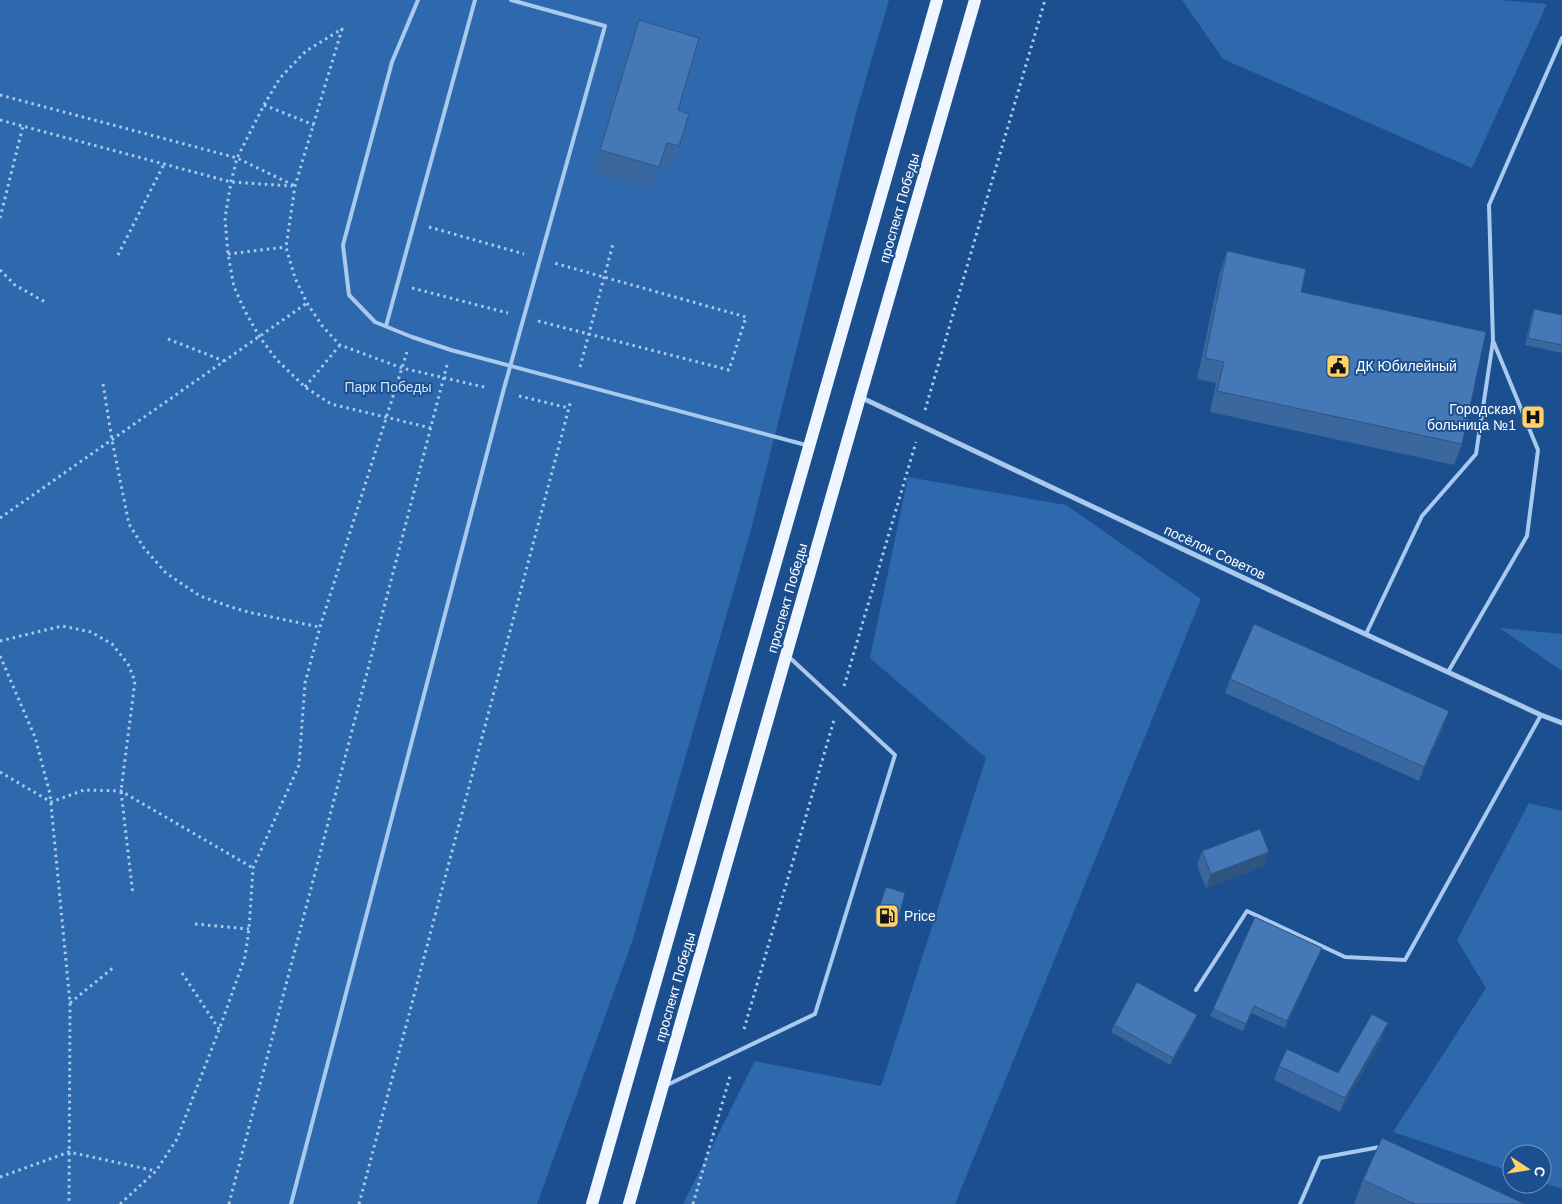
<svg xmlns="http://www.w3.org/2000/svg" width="1562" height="1204" font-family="Arial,sans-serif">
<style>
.green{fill:#2e69ad}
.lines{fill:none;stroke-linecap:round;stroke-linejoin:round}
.path{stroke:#a9c9ee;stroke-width:3;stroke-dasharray:2.5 4;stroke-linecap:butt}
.lane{stroke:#a9c9ee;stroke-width:4}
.street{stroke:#a9c9ee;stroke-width:5}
.primary{stroke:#f0f6ff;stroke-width:12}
.wall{fill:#3a679d}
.shaded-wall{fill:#305480}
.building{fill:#4478b7;stroke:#305480}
.labels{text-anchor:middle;stroke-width:4;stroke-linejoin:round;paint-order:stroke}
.street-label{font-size:14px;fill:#fff;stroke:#1b4f8f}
.poi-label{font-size:14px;fill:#fff;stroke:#1b4f8f;text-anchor:start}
.park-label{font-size:14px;fill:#cfe3fa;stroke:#1b4f8f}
</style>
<rect width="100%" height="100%" fill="#1b4f8f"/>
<g class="green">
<path d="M0 0H889L856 113 751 530 632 942 537 1204H0Z"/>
<path d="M1182 0H1500L1547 4 1472 168 1223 59Z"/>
<path d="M908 477 1066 505 1201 599 955 1204H683L755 1061 881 1086 986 758 870 658Z"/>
<path d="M1500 628 1562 634V671Z"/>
<path d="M1529 803 1562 811V1189L1542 1182V1154H1512V1172L1393 1132 1486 988 1457 940Z"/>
</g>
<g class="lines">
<g class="path">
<path d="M0 95 237 158 295 186"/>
<path d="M264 105 314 125"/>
<path d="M0 120 231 182 292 186"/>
<path d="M0 218 23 126"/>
<path d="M429 227 524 254"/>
<path d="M228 254 286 247"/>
<path d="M118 255 164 164"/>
<path d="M0 270 15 285 45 302"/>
<path d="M412 288 508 313"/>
<path d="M538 321 729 370 746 317 554 263"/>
<path d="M168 339 224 361"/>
<path d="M580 367 613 244"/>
<path d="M103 384 112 440 129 524 144 548 166 573 200 596 231 607 248 612 319 627"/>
<path d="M305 387 340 345"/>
<path d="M519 396 569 408"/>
<path d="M925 410 1045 0"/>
<path d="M431 428 331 404 305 387 276 359 259 336 245 311 234 287 228 254 225 218 231 182 237 158 264 105 280 78 306 51 342 29 295 186 286 247 295 278 307 303 323 327 340 345 402 368 488 388"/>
<path d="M0 518 307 303"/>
<path d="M0 641 62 626 91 632 112 644 128 664 135 681 121 791 133 895"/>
<path d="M0 656 35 737 50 794 70 1003 69 1204"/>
<path d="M844 686 916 442"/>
<path d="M0 772 51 802 84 790 121 791 253 868"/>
<path d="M195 924 249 929"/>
<path d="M182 973 219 1029"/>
<path d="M70 1003 114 967"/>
<path d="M744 1029 834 720"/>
<path d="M0 1177 69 1152 156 1171"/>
<path d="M120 1204 156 1171 177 1139 219 1030 245 957 249 929 253 868 299 765 305 683 320 627 407 352"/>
<path d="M229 1204 447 365"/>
<path d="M359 1204 571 400"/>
<path d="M693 1204 731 1073"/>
</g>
<g class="lane">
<path d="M418 0 392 62 343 245 349 295 375 322 412 337 451 350 806 445"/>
<path d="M386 326 475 0"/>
<path d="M1366 634 1422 516 1476 454 1493 341 1489 205 1562 38"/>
<path d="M1448 672 1527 536 1538 450 1494 343"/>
<path d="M1196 990 1247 911 1345 957 1405 960 1541 715"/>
<path d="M667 1085 815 1014 895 755 789 657"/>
<path d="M291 1204 503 392 605 26 511 0"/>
<path d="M1300 1204 1320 1158 1380 1147 1382 1148"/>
</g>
<path class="street" d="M860 397 1276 593 1541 715 1562 723"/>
<g class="primary">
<path d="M592 1204 937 0"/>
<path d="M629 1204 860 397 975 0"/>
</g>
</g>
<g class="wall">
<path d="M639 20 678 110 679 146 672 167 660 164 652 188 592 171 631 41Z"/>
<path d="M1227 251 1301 292 1462 444 1454 465 1210 412 1216 383 1197 379 1220 272Z"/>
<path d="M1534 309 1562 315V353L1525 345 1531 317Z"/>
<path d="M1230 679 1444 726 1419 781 1225 693Z"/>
<path d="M1202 851 1264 866 1206 888 1197 865Z"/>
<path d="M886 887 898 920 895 927 875 922Z"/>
<path d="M1322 948 1319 955 1285 1028 1251 1013 1243 1031 1210 1016 1213 1009Z"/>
<path d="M1195 1022 1170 1065 1111 1032 1114 1025Z"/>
<path d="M1383 1037 1340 1112 1274 1080 1279 1066 1338 1073Z"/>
<path d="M1363 1180 1525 1204H1354Z"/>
</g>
<g class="shaded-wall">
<path d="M1449 711 1444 726 1419 781 1424 767Z"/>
<path d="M1269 852 1264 866 1206 888 1211 874Z"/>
<path d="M1322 948 1319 955 1285 1028 1287 1021Z"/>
<path d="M1197 1015 1195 1022 1170 1065 1173 1058Z"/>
<path d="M1388 1023 1383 1037 1340 1112 1345 1098Z"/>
</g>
<g class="building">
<path d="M639 20 699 38 678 110 689 114 679 146 667 143 659 167 600 150Z"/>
<path d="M1227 251 1306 269 1301 292 1486 332 1462 444 1217 391 1224 362 1205 358Z"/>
<path d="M1534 309 1562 315V345L1528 338Z"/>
<path d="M1254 624 1449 711 1424 767 1230 679Z"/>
<path d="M1260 829 1269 852 1211 874 1202 851Z"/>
<path d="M886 887 905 893 898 920 877 914Z"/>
<path d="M1255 917 1322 948 1287 1021 1254 1006 1246 1024 1213 1009Z"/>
<path d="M1137 982 1197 1015 1173 1058 1114 1025Z"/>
<path d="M1372 1014 1388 1023 1345 1098 1279 1066 1287 1049 1338 1073Z"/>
<path d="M1382 1138 1525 1204H1415L1363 1180Z"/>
</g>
<defs>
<g id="civic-square" transform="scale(1.25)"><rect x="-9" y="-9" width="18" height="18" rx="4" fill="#ffd166" stroke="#1b4f8f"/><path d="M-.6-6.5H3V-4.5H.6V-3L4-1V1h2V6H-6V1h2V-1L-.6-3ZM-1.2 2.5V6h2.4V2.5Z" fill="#111"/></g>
<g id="hospital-square" transform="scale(1.25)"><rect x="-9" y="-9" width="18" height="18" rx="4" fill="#ffd166" stroke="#1b4f8f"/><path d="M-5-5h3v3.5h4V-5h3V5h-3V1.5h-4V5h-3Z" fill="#111"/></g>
<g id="fuel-square" transform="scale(1.25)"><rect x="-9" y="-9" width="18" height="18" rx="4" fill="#ffd166" stroke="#1b4f8f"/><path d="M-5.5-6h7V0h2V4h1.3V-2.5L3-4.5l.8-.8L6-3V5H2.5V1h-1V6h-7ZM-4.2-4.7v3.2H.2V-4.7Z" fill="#111"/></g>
</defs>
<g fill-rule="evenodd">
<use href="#civic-square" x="1338" y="366"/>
<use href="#hospital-square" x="1533" y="417"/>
<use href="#fuel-square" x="887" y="916"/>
</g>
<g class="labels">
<g class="street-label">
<text transform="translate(899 208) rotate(-74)" y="5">проспект Победы</text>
<text transform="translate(1215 552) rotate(25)" y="5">посёлок Советов</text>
<text transform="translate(787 598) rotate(-74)" y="5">проспект Победы</text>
<text transform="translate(675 987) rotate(-74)" y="5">проспект Победы</text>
</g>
<g class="poi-label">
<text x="1356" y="371">ДК Юбилейный</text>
<text x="1516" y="414" text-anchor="end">Городская<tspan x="1516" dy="16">больница №1</tspan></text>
<text x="904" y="921">Price</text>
</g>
<g class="park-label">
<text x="388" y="392">Парк Победы</text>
</g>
</g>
<g transform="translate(1527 1169) rotate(102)"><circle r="24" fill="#1b4f8f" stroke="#7695bc"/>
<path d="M0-4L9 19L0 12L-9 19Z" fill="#ffd166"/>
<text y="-8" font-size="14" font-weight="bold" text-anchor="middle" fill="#ffffff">С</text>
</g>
</svg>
